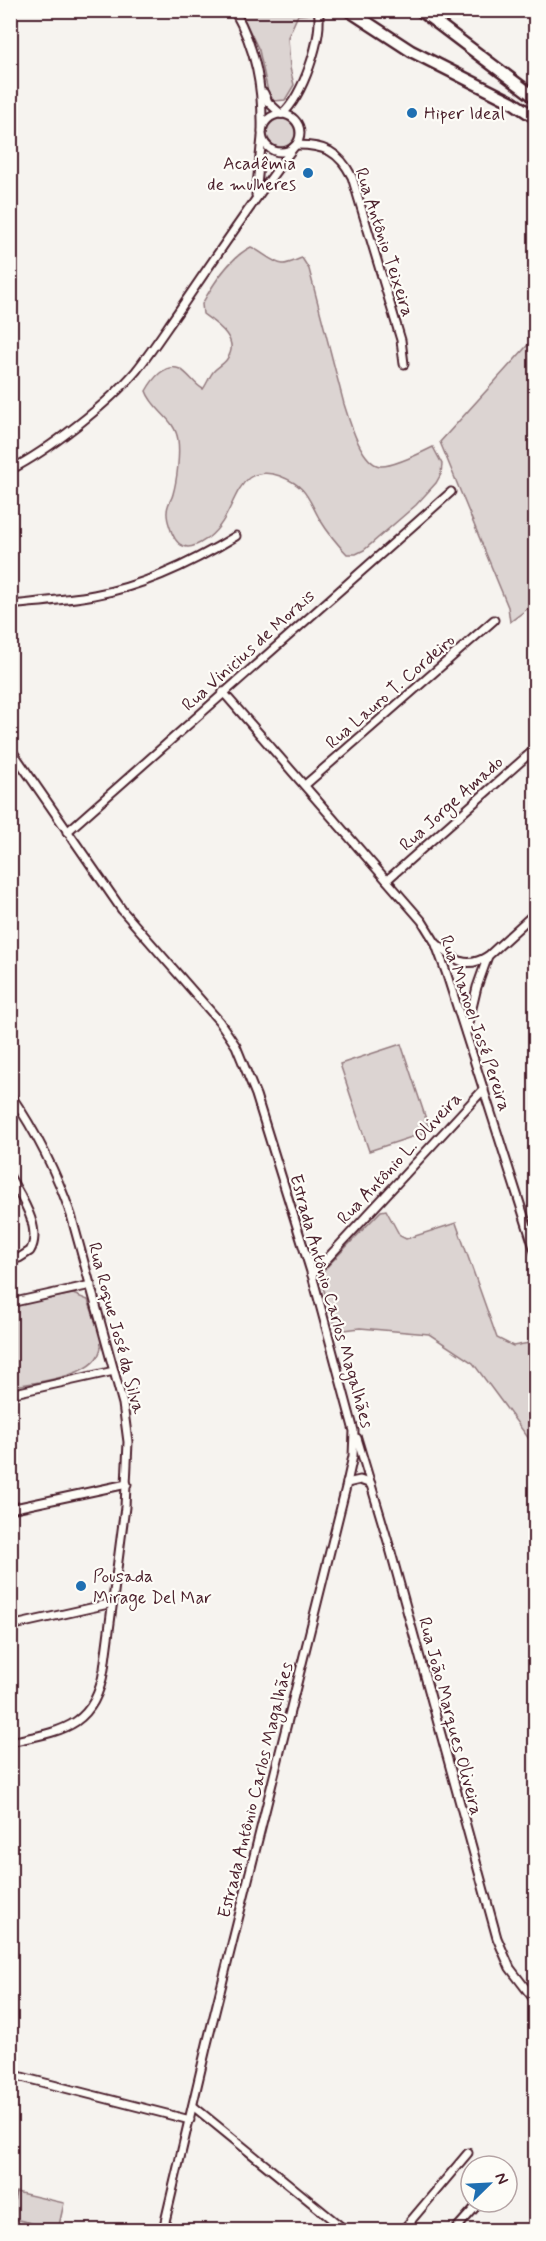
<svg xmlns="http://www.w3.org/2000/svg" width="546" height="2241" font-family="Mynerve,sans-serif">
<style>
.green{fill:#dcd4d2;stroke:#937a7e;stroke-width:1.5}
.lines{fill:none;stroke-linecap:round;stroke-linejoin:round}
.minor-casing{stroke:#4a1f2b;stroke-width:11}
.trunk-casing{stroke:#4a1f2b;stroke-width:15}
.minor{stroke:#fdfcf7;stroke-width:7}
.trunk{stroke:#fdfcf7;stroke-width:10}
.poi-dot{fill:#1f6fb2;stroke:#fdfcf7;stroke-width:2}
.labels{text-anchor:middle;stroke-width:4.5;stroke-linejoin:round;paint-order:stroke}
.poi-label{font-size:18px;fill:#4a1f2b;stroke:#fdfcf7;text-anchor:start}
.street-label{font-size:18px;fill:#4a1f2b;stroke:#fdfcf7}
</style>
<rect width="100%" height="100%" fill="#f6f3ef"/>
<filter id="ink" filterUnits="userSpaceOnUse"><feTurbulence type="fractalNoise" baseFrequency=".0167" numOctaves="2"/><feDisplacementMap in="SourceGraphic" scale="12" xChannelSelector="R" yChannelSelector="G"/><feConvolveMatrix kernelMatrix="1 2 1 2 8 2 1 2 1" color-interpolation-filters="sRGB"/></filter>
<g filter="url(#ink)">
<g class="green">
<path d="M240 11H311L313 14 298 15 288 37 290 68 294 85 285 100 274 101 268 92 259 50Z"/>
<circle cx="281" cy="133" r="14"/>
<path d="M251 247C261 251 272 263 283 264 288 264 296 260 302 258L309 269 344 404C349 420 361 463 380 466 392 467 421 453 433 447L442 464 441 474 436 483 416 505 364 550 356 554H347C336 543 327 531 319 518 307 496 306 486 280 476 270 472 258 472 249 478 232 491 231 520 208 538 202 542 196 547 188 547 180 547 175 540 172 533 169 525 165 515 168 506 169 502 172 499 173 494 177 480 180 454 178 440 175 418 153 411 146 391 152 380 165 362 180 369 189 374 194 384 203 389 207 384 209 377 213 372 217 367 223 365 227 359 241 340 217 324 203 314L202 304C213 284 229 258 251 247Z"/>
<path d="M535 337V603L510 622 508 607 440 442Z"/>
<path d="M401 1044 430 1131 369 1151 340 1064Z"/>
<path d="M386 1210 400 1236 406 1239 456 1223 497 1338 513 1346 535 1342V1447L473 1363 429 1334 360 1328 337 1331 319 1275 381 1211Z"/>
<path d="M73 1294 88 1300C92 1312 99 1327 101 1340 106 1378 36 1381 11 1387V1306Z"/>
<path d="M16 2192 64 2203 58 2230 11 2218Z"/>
</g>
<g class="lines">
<g class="minor-casing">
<g id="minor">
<path d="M234 10C256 49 263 88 262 131"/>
<path d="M264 93 268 102 281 114"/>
<circle cx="281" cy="133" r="19"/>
<path d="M282 114C302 98 324 36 318 10"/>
<path d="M297 145C324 145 339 151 352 177L401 340 404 364"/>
<path d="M256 195 262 137"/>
<path d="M10 470C49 450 108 404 136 371 151 352 164 332 178 312 216 256 253 201 294 147"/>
<path d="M10 605C38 602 66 600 94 595 144 586 192 563 236 536"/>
<path d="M223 692 422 921 435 942 446 972 536 1254"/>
<path d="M10 748 122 910 219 1021 236 1046 256 1095 312 1275 354 1431 353 1456 347 1483 207 2044 163 2230"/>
<path d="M305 785 494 620"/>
<path d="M67 832 451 492"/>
<path d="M387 880 536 748"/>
<path d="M437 944C454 960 466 970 488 956"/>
<path d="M466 1033 477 987 488 956 536 912"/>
<path d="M10 1094C36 1132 56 1171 71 1215L123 1404 128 1442 125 1507 104 1669C95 1728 61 1731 10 1742"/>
<path d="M10 1177C21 1197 43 1229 30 1251L19 1258 10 1259"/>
<path d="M312 1275 484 1089"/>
<path d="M10 1303 91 1285"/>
<path d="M10 1394 114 1371"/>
<path d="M357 1438 389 1545 497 1938 510 1968 536 2002"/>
<path d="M347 1483 360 1480 371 1484"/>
<path d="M10 1509 127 1484"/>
<path d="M10 1626 113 1603"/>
<path d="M10 2074 190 2120"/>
<path d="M193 2106 345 2230"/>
<path d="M403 2230 468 2153"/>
<path d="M455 2230 480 2202"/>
</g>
</g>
<g class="trunk-casing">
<g id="trunk">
<path d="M348 10 411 51 512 102 536 118"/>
<path d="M420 10 536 98"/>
</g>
</g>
<use href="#minor" class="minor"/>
<use href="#trunk" class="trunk"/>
</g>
</g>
<g class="poi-dot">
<circle cx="412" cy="113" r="6"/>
<circle cx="308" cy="173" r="6"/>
<circle cx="81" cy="1586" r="6"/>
</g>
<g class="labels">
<g class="poi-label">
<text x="424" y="119">Hiper Ideal</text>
<text x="296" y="169" text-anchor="end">Acadêmia<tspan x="296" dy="21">de mulheres</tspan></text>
<text x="93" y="1582">Pousada<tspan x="93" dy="21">Mirage Del Mar</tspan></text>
</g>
<g class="street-label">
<text transform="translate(385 242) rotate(72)" y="6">Rua Antônio Teixeira</text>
<text transform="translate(248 650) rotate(-42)" y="6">Rua Vinicius de Morais</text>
<text transform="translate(390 691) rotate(-41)" y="6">Rua Lauro T. Cordeiro</text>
<text transform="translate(451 803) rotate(-42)" y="6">Rua Jorge Amado</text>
<text transform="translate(476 1023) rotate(71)" y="6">Rua Manoel José Pereira</text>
<text transform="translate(399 1158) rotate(-47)" y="6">Rua Antônio L. Oliveira</text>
<text transform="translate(332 1301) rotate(74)" y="6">Estrada Antônio Carlos Magalhães</text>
<text transform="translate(117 1328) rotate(75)" y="6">Rua Roque José da Silva</text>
<text transform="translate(451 1716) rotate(75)" y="6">Rua João Marques Oliveira</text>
<text transform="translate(255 1790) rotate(-76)" y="6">Estrada Antônio Carlos Magalhães</text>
</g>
</g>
<rect width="546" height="2241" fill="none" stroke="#fdfcf7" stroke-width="36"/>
<rect x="18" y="18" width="510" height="2205" fill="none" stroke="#4a1f2b" stroke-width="2" filter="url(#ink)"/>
<g transform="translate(489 2184) rotate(66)"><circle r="28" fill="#fdfcf7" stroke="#b5a4a5" stroke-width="1.5"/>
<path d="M0-4.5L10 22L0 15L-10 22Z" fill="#1f6fb2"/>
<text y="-9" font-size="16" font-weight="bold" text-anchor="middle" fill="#4a1f2b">N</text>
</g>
</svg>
